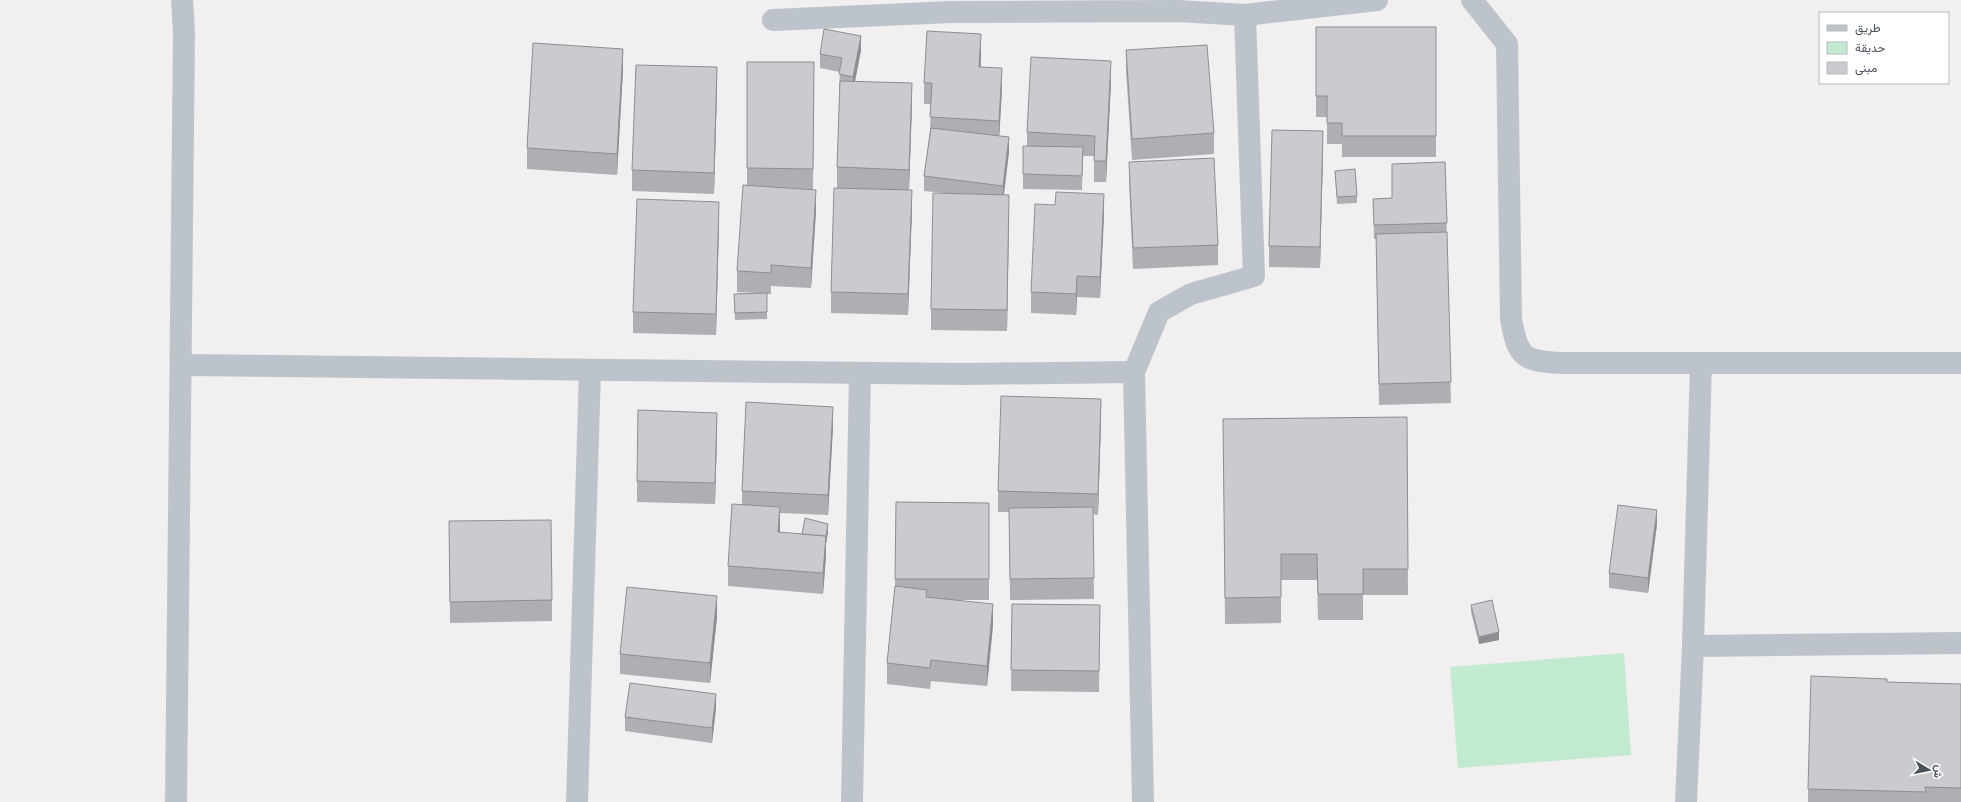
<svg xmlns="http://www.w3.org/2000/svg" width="1961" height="802" font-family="Figtree,Vazirmatn,sans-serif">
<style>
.green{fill:#c1ead0}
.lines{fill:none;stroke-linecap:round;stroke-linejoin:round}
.street{stroke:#bcc3ca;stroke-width:22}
.wall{fill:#adafb4}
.shaded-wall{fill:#8d8e92}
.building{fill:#c9cbd1;stroke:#8d8e92}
</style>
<rect width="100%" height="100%" fill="#f1efef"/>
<path class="green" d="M1624 653 1631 755 1458 768 1450 667Z"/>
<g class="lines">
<g class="street">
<path d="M1472 0 1507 44 1511 319C1518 358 1523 361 1562 363H1961"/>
<path d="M773 20 951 12 1178 11 1245 15 1377 0"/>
<path d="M181 365 965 374 1134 372"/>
<path d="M1693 646 1701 363"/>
<path d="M176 802 184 32 182 0"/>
<path d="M577 802 590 370"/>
<path d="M852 802 860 373"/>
<path d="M1143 802 1134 372 1159 312 1191 294 1254 276 1245 15"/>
<path d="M1686 802 1693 646 1961 643"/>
</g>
</g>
<g class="wall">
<path d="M1316 27H1436V157H1342V144H1327V117H1316Z"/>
<path d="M861 50 855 82 912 104 909 190 912 210 908 315 831 313V292L837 188V167L840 89H839L840 72 820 68V54Z"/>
<path d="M1126 50 1214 133V154L1132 160 1126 71Z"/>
<path d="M981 55V67L1002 89 999 136 1009 152 1004 195 1009 215 1007 331 931 330V309L944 193 924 191V176L930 130 931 104H924V83Z"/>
<path d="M747 62H814L813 190H805L816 211 811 288 771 286V294H767V319L735 320 734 294 758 293 737 292V271L747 185Z"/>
<path d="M623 70 617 175 527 169V148Z"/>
<path d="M1111 82 1106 182H1094V156H1083L1082 190 1023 189V174L1027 146V132Z"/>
<path d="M717 88 714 194 632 191V170Z"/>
<path d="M1323 152 1320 268 1269 267V246Z"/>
<path d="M1129 162 1218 245V265L1133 269 1129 182Z"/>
<path d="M1445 162 1451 403 1379 405 1376 239H1374L1373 199 1392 198Z"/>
<path d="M1335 171 1357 196V203L1337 204Z"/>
<path d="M1055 205 1104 215 1100 298 1077 297 1076 315 1031 313V292Z"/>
<path d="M719 223 716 335 633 333V312Z"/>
<path d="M1407 417 1408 595H1363V620H1318L1317 580H1281V623L1225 624 1223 419Z"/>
<path d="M1101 420 1098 515 1093 514 1094 599 1010 600 1009 512H998V491Z"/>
<path d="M833 427 828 515 780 513V532L802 534 828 532 826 544V556L823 594 728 586V566L742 504V491Z"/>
<path d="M717 434 715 504 637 502V481Z"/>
<path d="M896 502 989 503V600H954L993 625 987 686 931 681 930 689 887 684V663L895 586Z"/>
<path d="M449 521 552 600V621L450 623Z"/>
<path d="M1657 524 1648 593 1609 588V573Z"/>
<path d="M1012 604 1100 605 1099 692 1011 691Z"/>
<path d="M1471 605 1499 640 1479 644 1471 612Z"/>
<path d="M717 617 710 683 620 674V654Z"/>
<path d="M1887 682 1961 684V802H1808V789Z"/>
<path d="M716 708 712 743 625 731V717Z"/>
</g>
<g class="shaded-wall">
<path d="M981 34V55L979 88V67Z"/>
<path d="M861 36V50L853 91V77Z"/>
<path d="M623 49V70L617 175V154Z"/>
<path d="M1111 61V82L1106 182V161Z"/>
<path d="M717 67V88L714 194V173Z"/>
<path d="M1002 68V89L999 142V121Z"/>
<path d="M912 83V104L909 190V170Z"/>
<path d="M1323 131V152L1320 268V247Z"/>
<path d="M1009 137V152L1003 200V186Z"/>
<path d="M816 190V211L811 288V268Z"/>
<path d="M912 190V210L908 315V294Z"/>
<path d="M1104 194V215L1100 298V277Z"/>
<path d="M1009 195V215L1007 331V310Z"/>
<path d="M719 202V223L716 335V314Z"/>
<path d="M1077 276V297L1076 315V294Z"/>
<path d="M1101 399V420L1098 515V494Z"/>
<path d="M833 407V427L828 515V495Z"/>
<path d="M717 413V434L715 504V483Z"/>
<path d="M780 507V528L778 553V532Z"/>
<path d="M1657 510V524L1648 593V578Z"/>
<path d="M828 524V532L826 544V556L823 594V547Z"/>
<path d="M717 596V617L710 683V663Z"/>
<path d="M993 604V625L987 686V666Z"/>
<path d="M1499 632V640L1479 644V637Z"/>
<path d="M716 694V708L712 743V728Z"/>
</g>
<g class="building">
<path d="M1316 27H1436V136H1342V123H1327V96H1316Z"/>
<path d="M824 29 861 36 853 77 839 74 842 58 820 54Z"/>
<path d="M927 31 981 34 979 67 1002 68 999 121 930 117 932 83H924Z"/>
<path d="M533 43 623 49 617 154 527 148Z"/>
<path d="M1207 45 1214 133 1132 139 1126 50Z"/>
<path d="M1031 57 1111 61 1106 161H1094L1095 136 1027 132Z"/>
<path d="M747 62H814L813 169 747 168Z"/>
<path d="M636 65 717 67 714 173 632 170Z"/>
<path d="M840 81 912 83 909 170 837 167Z"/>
<path d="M931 128 1009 137 1003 186 924 176Z"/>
<path d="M1272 130 1323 131 1320 247 1269 246Z"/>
<path d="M1023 146 1083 147 1082 176 1023 174Z"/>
<path d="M1214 158 1218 245 1133 248 1129 162Z"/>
<path d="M1445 162 1447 223 1374 225 1373 199 1392 198V164Z"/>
<path d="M1355 169 1357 196 1337 197 1335 171Z"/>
<path d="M743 185 816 190 811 268 771 265V273L737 271Z"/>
<path d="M834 188 912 190 908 294 831 292Z"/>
<path d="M1056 192 1104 194 1100 277 1077 276 1076 294 1031 292 1035 204 1055 205Z"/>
<path d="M933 193 1009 195 1007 310 931 309Z"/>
<path d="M637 199 719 202 716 314 633 312Z"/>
<path d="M1447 232 1451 382 1379 384 1376 234Z"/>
<path d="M767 293V312L735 313 734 294Z"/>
<path d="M1001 396 1101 399 1098 494 998 491Z"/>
<path d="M746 402 833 407 828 495 742 491Z"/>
<path d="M638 410 717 413 715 483 637 481Z"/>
<path d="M1407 417 1408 569H1363V594H1318L1317 554H1281V597L1225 598 1223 419Z"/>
<path d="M896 502 989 503V579H895Z"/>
<path d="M732 504 780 507 778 532 826 536 823 573 728 566Z"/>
<path d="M1618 505 1657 510 1648 578 1609 573Z"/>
<path d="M1093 507 1094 578 1010 579 1009 508Z"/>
<path d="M805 518 828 524 826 537V536L802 534Z"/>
<path d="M551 520 552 600 450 602 449 521Z"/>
<path d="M895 586 927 590 926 597 993 604 987 666 931 660 930 668 887 663Z"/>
<path d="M627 587 717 596 710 663 620 654Z"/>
<path d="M1492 600 1499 632 1479 637 1471 605Z"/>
<path d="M1012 604 1100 605 1099 671 1011 670Z"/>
<path d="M1811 676 1887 679V682L1961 684V788L1925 787 1926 792 1808 789Z"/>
<path d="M630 683 716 694 712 728 625 717Z"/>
</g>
<rect x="1819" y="12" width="130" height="72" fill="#ffffff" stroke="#b6babd"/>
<rect x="1827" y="25" width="20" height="6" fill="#bcc3ca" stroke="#b6babd"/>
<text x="1855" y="32" font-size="12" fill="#49525a">طريق</text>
<rect x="1827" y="42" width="20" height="12" fill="#c1ead0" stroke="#b6babd"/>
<text x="1855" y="52" font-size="12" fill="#49525a">حديقة</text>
<rect x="1827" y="62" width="20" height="12" fill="#c9cbd1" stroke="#b6babd"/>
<text x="1855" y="72" font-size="12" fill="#49525a">مبنى</text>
<g transform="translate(1929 770) rotate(100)" stroke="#ffffff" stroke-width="3" paint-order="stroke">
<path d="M0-3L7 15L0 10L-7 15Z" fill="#49525a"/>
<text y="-6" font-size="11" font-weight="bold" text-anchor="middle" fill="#49525a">ش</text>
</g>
</svg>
